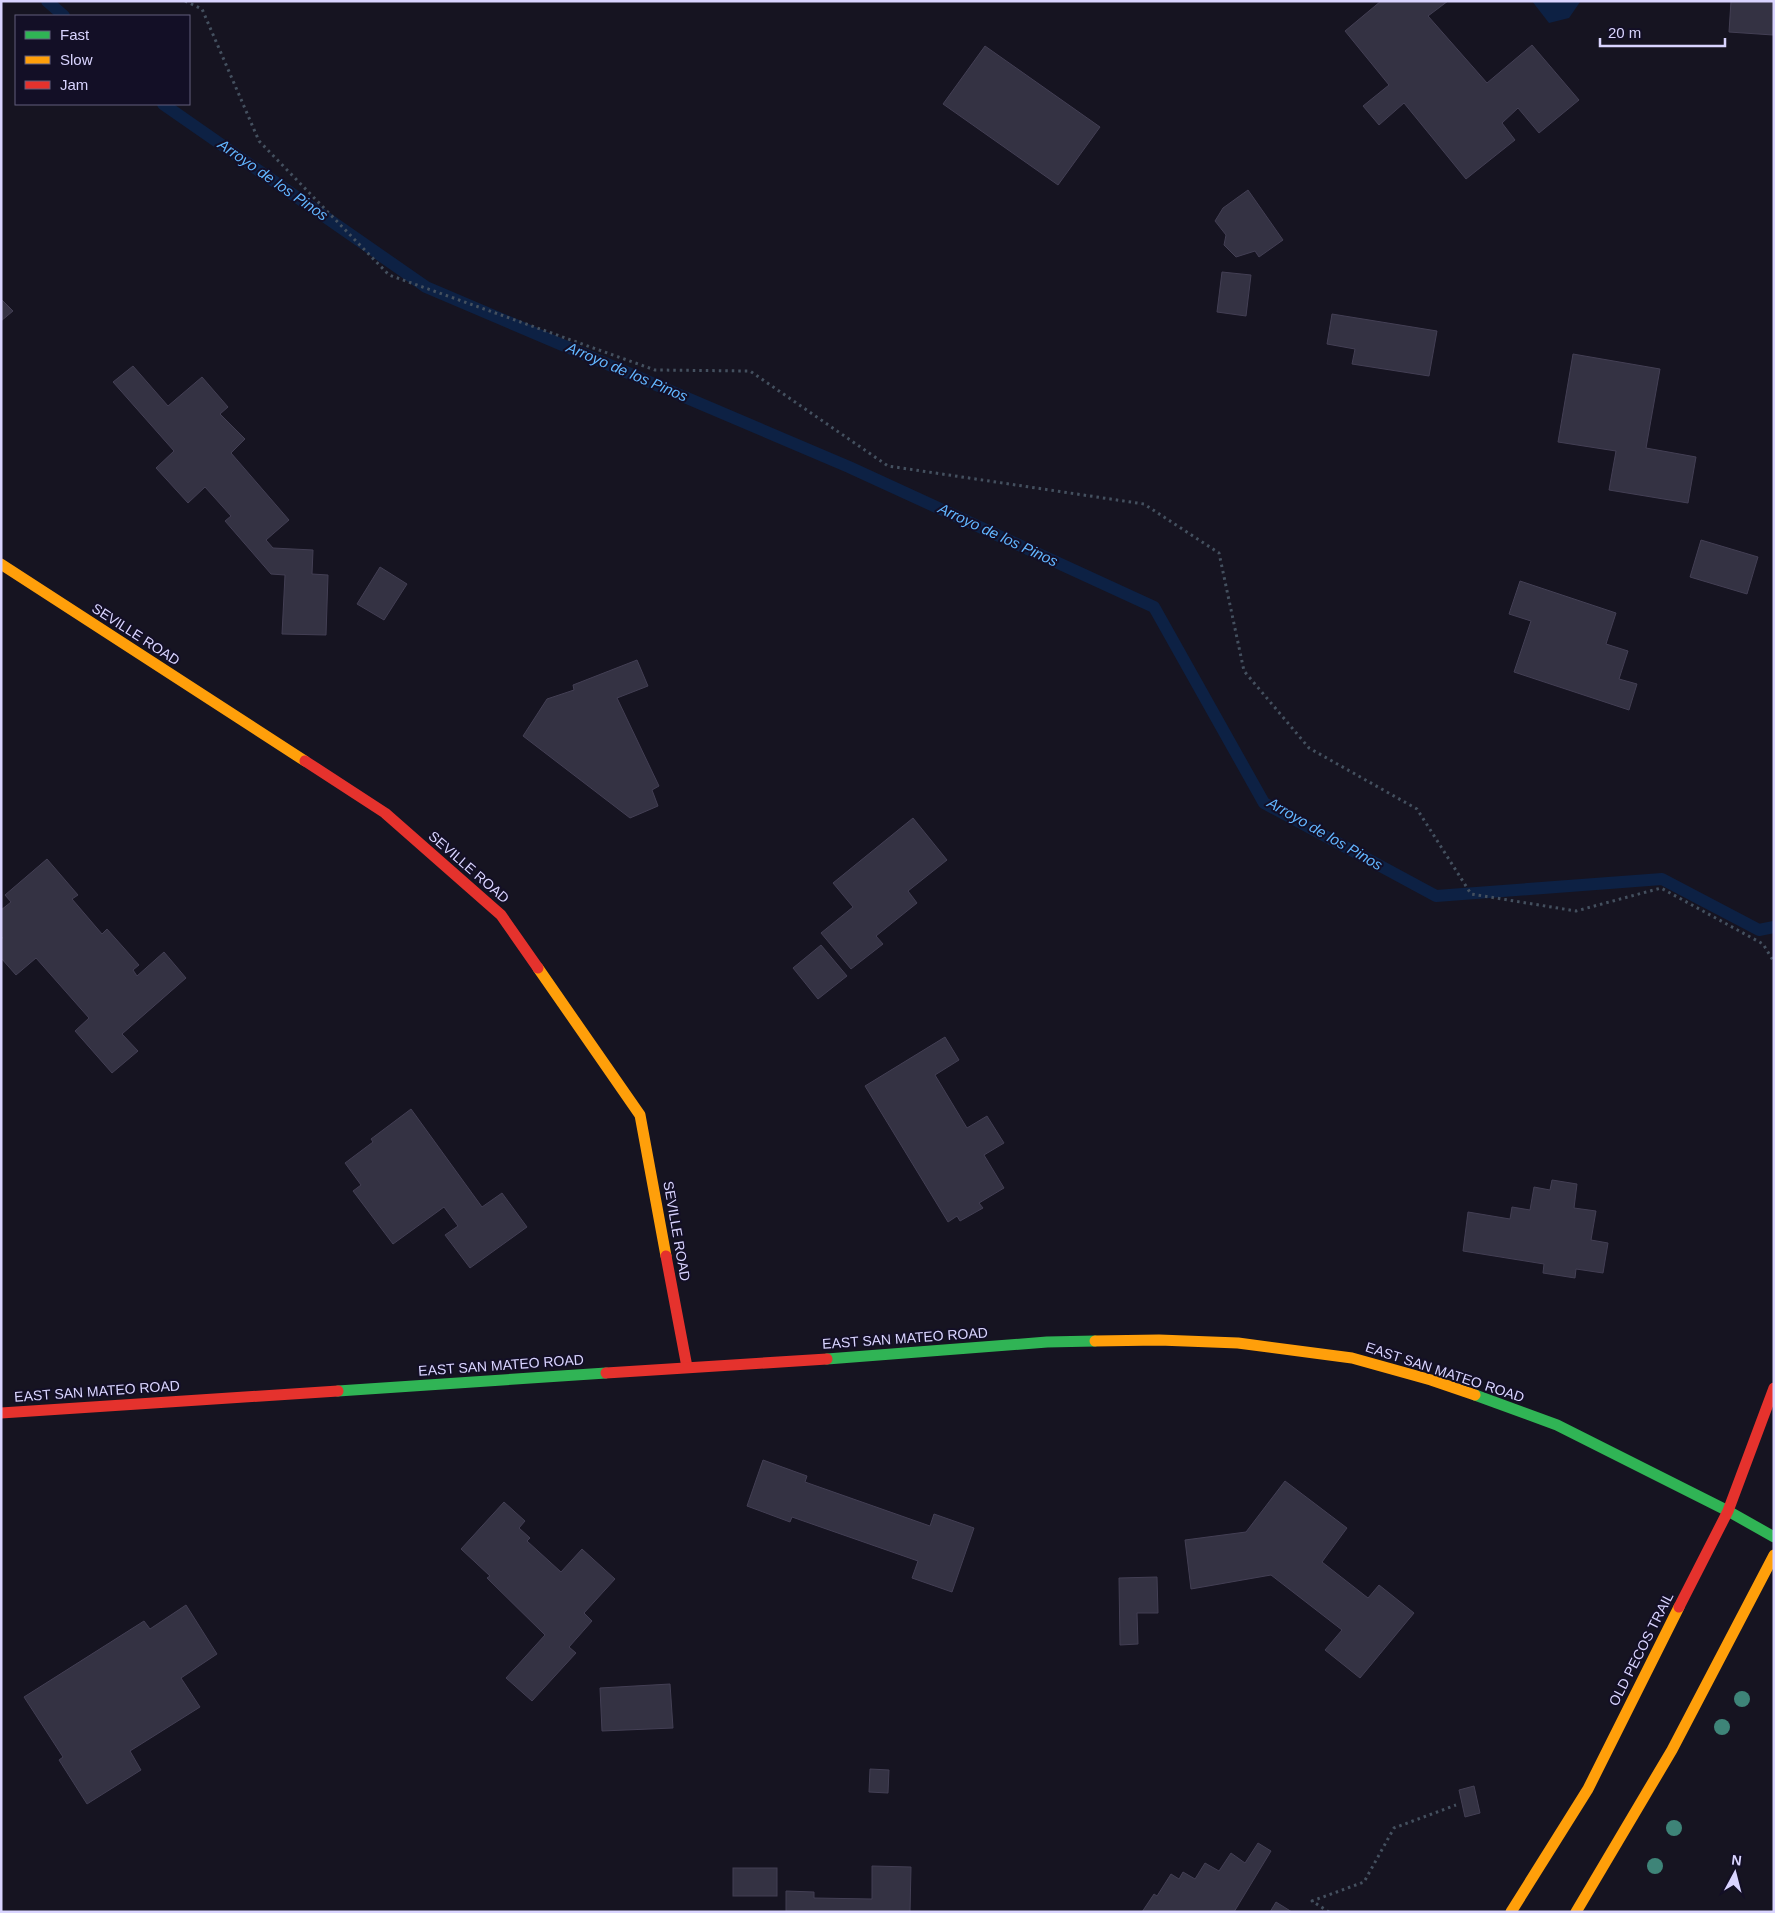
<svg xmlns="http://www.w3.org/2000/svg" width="1775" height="1913" font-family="Helvetica,sans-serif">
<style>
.water{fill:#0d2144}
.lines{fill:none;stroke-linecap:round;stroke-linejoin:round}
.stream{stroke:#0d2144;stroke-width:12}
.building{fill:#343243;stroke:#433f54}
.path{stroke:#44505f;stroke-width:3;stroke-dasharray:2.5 4;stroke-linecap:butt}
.fast{stroke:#30b455;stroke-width:11}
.slow{stroke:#ff9f0a;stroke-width:11}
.jam{stroke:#e5322d;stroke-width:11}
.tree{fill:#3e8478}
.labels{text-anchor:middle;stroke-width:4;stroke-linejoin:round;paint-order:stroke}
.street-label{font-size:14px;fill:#d9d4ff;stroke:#130f26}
.water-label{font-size:15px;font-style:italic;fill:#62b6ff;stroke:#130f26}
</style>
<rect width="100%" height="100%" fill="#161421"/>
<path class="water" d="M1532 1H1580V2L1569 18 1549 23Z"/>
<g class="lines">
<g class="stream">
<path d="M47 1 64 16"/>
<path d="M163 104 426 287 849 467 1154 607 1264 803 1436 896 1662 879 1759 930 1774 927"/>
</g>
</g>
<g class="building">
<path d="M1381 1H1448L1428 16 1487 83 1532 45 1579 100 1539 133 1518 108 1502 123 1515 140 1466 179 1404 103 1379 125 1363 106 1389 85 1345 31Z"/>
<path d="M1731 1H1774L1773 35 1729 32Z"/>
<path d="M985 46 1100 127 1058 185 943 104Z"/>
<path d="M1248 190 1283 240 1259 257 1255 251 1236 257 1224 245 1226 235 1215 221 1223 208Z"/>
<path d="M1222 272 1251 275 1246 316 1217 312Z"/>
<path d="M1 299 13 311 1 321Z"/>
<path d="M1332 314 1437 331 1429 376 1352 364 1355 349 1327 344Z"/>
<path d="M1573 354 1660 369 1646 448 1696 457 1688 503 1609 490 1616 451 1558 442Z"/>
<path d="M133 366 168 406 202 377 228 407 220 414 245 439 231 453 289 520 266 540 273 548 313 550 312 574 328 575 326 635 282 634 285 575 271 574 225 521 231 516 205 487 188 503 156 468 174 451 113 382Z"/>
<path d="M1701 540 1758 557 1747 594 1690 577Z"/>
<path d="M380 567 407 584 384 620 357 604Z"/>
<path d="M1520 581 1616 613 1606 644 1628 651 1619 679 1637 684 1629 710 1514 672 1531 621 1509 614Z"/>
<path d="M637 660 648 686 617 698 659 786 652 790 658 806 630 818 523 736 547 699 574 690 573 685Z"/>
<path d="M913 818 947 860 908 891 917 903 876 936 883 944 851 969 821 933 853 907 833 883Z"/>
<path d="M47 859 78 895 72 899 102 934 107 929 139 965 133 970 137 976 164 952 186 978 122 1034 138 1051 112 1073 75 1031 89 1018 36 958 16 975 1 958V939L3 938 1 936V910L11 902 5 895Z"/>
<path d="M821 945 847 976 818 999 793 968Z"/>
<path d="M945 1037 959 1060 935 1075 967 1128 987 1116 1004 1143 984 1155 1004 1188 979 1203 983 1208 960 1221 957 1216 948 1222 865 1086Z"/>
<path d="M411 1109 482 1207 502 1193 527 1227 470 1268 445 1235 458 1226 444 1207 393 1244 353 1191 361 1185 345 1163 373 1142 371 1139Z"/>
<path d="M1552 1180 1577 1184 1574 1208 1596 1211 1591 1240 1608 1243 1603 1273 1576 1269 1575 1278 1543 1273 1544 1264 1463 1251 1468 1212 1510 1219 1512 1207 1530 1210 1534 1187 1550 1190Z"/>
<path d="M763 1460 807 1476 805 1482 930 1526 934 1514 974 1528 952 1592 912 1578 918 1561 792 1517 790 1522 747 1506Z"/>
<path d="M1285 1481 1347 1528 1322 1562 1368 1598 1379 1585 1414 1613 1360 1678 1325 1650 1342 1630 1271 1575 1191 1589 1185 1540 1246 1532Z"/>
<path d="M504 1502 525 1521 519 1528 530 1538 527 1541 561 1572 582 1549 615 1579 584 1613 592 1621 569 1647 576 1653 532 1701 506 1678 545 1635 487 1578 490 1576 461 1549Z"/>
<path d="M1157 1577 1158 1613H1137L1138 1644 1120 1645 1119 1578Z"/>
<path d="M186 1605 217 1654 181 1678 200 1707 130 1751 141 1770 87 1804 59 1760 63 1757 24 1697 144 1621 150 1629Z"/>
<path d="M670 1684 673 1728 602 1731 600 1688Z"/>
<path d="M870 1769 889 1770 888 1793 869 1792Z"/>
<path d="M1474 1786 1480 1813 1465 1817 1459 1790Z"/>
<path d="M1258 1843 1271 1851 1234 1912H1142L1154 1894 1157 1896 1171 1874 1179 1879 1183 1872 1195 1879 1205 1863 1219 1871 1231 1853 1245 1863Z"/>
<path d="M872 1866 911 1867 910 1912H786V1891L814 1892V1898L872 1899Z"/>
<rect x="733" y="1868" width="44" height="28"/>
<path d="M1276 1902 1292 1912H1270Z"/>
</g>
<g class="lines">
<g class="path">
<path d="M185 1 202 9 259 141 389 275 655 370 750 371 888 466 1144 504 1219 553 1244 671 1309 748 1417 809 1471 894 1576 911 1661 888 1763 944 1774 962"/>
<path d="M1329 1912 1312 1901 1364 1882 1394 1828 1456 1805"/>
</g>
<g class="fast">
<path d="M827 1359 1047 1342 1095 1341"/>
<path d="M338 1391 606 1373"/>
<path d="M1475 1395 1557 1425 1728 1511 1774 1537"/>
</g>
<g class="slow">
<path d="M1 564 305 761"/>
<path d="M538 968 640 1115 666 1256"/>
<path d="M1095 1341 1159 1340 1238 1343 1352 1358 1431 1380 1475 1395"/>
<path d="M1511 1912 1588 1789 1679 1607"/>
<path d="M1576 1912 1672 1750 1774 1555"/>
</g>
<g class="jam">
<path d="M305 761 385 813 501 915 538 968"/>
<path d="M666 1256 687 1367"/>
<path d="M606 1373 827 1359"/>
<path d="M1 1413 338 1391"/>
<path d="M1679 1607 1728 1511 1774 1388"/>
</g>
</g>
<g class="tree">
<circle cx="1742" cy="1699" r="8"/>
<circle cx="1722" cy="1727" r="8"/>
<circle cx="1674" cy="1828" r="8"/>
<circle cx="1655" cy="1866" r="8"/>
</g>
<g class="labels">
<g class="street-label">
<text transform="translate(136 634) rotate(33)" y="5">SEVILLE ROAD</text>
<text transform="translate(469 867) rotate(41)" y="5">SEVILLE ROAD</text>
<text transform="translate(677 1231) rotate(80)" y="5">SEVILLE ROAD</text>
<text transform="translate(905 1338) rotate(-4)" y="5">EAST SAN MATEO ROAD</text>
<text transform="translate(501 1365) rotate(-4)" y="5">EAST SAN MATEO ROAD</text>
<text transform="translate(1445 1372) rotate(18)" y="5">EAST SAN MATEO ROAD</text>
<text transform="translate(97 1391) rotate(-4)" y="5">EAST SAN MATEO ROAD</text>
<text transform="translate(1641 1649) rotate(-63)" y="5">OLD PECOS TRAIL</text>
</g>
<g class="water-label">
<text transform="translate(273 180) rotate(35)" y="5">Arroyo de los Pinos</text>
<text transform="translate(627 372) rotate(23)" y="5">Arroyo de los Pinos</text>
<text transform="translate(998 535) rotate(25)" y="5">Arroyo de los Pinos</text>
<text transform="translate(1325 834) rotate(30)" y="5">Arroyo de los Pinos</text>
</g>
</g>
<rect width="1775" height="1913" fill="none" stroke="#d9d4ff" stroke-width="5"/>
<rect x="15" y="15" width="175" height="90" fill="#130f26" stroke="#625e7d"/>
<rect x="25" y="31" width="25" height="8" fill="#30b455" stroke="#625e7d"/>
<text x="60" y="40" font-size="15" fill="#d9d4ff">Fast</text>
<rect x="25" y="56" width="25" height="8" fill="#ff9f0a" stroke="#625e7d"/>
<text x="60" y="65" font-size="15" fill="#d9d4ff">Slow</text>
<rect x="25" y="81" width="25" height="8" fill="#e5322d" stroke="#625e7d"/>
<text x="60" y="90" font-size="15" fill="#d9d4ff">Jam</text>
<g transform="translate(1735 1873) rotate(7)" stroke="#130f26" stroke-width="4" paint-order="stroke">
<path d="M0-4L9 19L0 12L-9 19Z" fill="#d9d4ff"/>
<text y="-8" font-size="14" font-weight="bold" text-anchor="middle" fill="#d9d4ff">N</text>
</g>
<path d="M1600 38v8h125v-8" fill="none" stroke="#d9d4ff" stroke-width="2.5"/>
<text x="1608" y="38" font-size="15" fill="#d9d4ff" stroke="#130f26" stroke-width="4" paint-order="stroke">20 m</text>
</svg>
